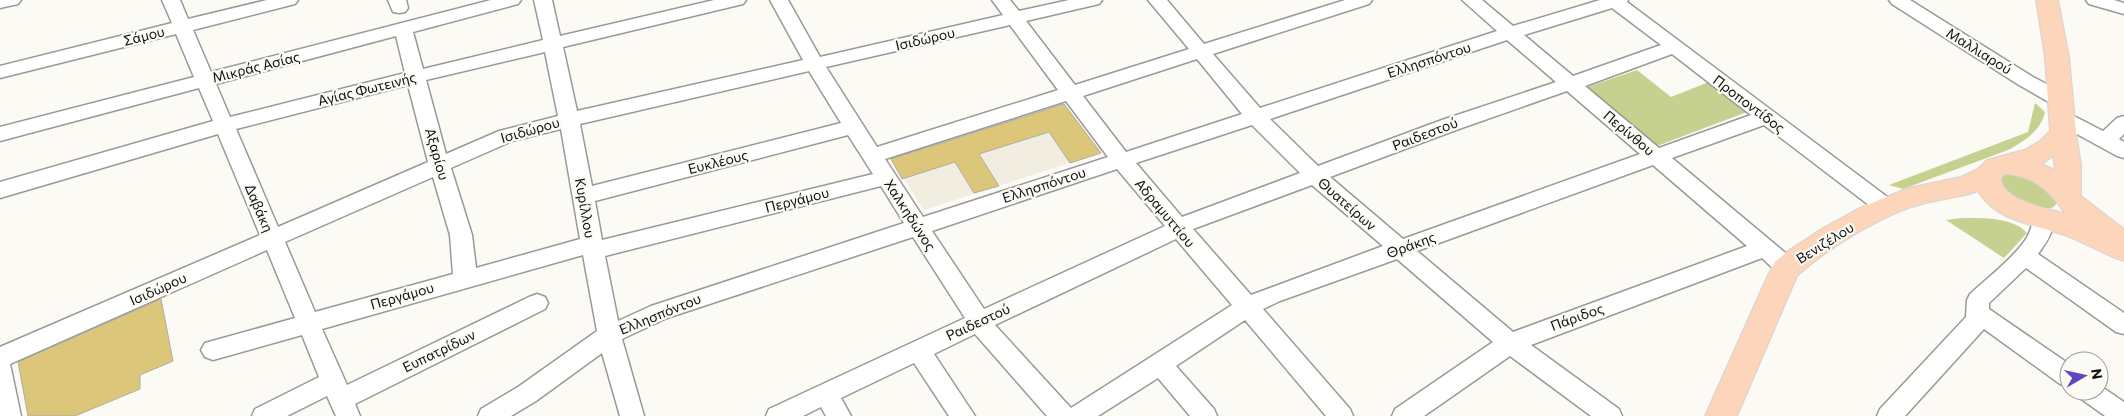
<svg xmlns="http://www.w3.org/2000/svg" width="2124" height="416" font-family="Commissioner,sans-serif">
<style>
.built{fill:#f1ede1}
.green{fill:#c6d08f}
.building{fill:#dcc679;stroke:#afada9}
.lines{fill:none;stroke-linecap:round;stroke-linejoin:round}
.minor-casing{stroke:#9a9995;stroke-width:3}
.major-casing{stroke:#d4d4d3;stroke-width:2}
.minor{fill:#fff;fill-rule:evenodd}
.major{fill:#fcd5bb;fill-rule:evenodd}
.labels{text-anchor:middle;stroke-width:4.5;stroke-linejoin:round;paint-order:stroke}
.street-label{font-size:14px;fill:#0f0f0d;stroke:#fbfaf5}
</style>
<rect width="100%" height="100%" fill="#fbfaf5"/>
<path class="built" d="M1062 101 1101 153 924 210 889 157Z"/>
<g class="green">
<path d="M1637 70 1671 97 1709 82 1747 112 1657 146 1587 87Z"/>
<path d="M2035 103 2045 112C2041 131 2024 141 2008 150L1903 189 1889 185 2028 132Z"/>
<path d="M2008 173 2025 174 2058 199C2055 220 2020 201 2008 197L1999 179Z"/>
<path d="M1962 218C1982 218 2013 217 2027 233L2004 258 1946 220Z"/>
</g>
<g class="building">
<path d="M1064 104 1101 153 1070 163 1049 132 979 154 999 186 974 193 955 162 902 179 891 159Z"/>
<path d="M161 299 173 361 140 375V389L75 416H28L18 362Z"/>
</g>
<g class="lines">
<g class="minor-casing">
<g id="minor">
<path d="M0 0H21L18 4 0 8Z"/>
<path d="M162 0H180L188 19 267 0H298L295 4 193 30 211 72 491 0H521L518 4 413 32 423 69 543 40 534 0H552L560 36 714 0H746L743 4 563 47 577 111 803 60 770 0H788L820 57 1003 15 992 0H1010L1019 11 1069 0H1102L1099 4 1026 21 1075 85 1189 49 1148 0H1167L1204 44 1345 0H1372L1369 4 1213 54 1260 108 1497 31 1462 0H1482L1513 26 1600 0H1628L1627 2 1894 202 1897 207 1894 212 1886 215 1878 212 1764 125 1672 158 1795 261 1798 267 1795 273C1780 278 1772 267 1762 258L1531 345 1619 409 1622 416H1591L1510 356 1424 416H1392L1395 409 1493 342 1397 259 1280 301 1263 309 1350 409 1353 416H1326L1245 320 1176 366 1214 409 1217 416H1190L1158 378 1098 416H1047L975 334 934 354 975 416H949L914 363 841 398 851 416H826L821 407 803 416H766L769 409 965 318 913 237 667 318 622 339 644 416H620L602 353 536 401 511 416H478L481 409 518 387 597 331 583 255 322 329 347 385 529 297 537 294 545 297 548 303 545 309 355 404 360 416H336L327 396 287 416H252L255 409 319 377 302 335 213 360 205 357 201 350 205 343 295 318 267 250 10 364 21 416H0V347L260 235 218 134 0 198V182L213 121 199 88 0 141V127L194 77 176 34 0 78V66L172 23ZM1612 8 1661 45 1573 76 1524 35ZM1010 25 1058 90 877 147 826 67ZM396 36 405 73 230 117 216 84ZM1507 40 1556 82 1442 120 1318 166 1270 119ZM545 52 558 116 499 131 446 154 426 80ZM1672 54 1751 115 1659 148 1585 86ZM1197 59 1242 114 1126 152 1083 96ZM809 71 841 123 592 186 580 124ZM408 85 428 162 278 227 236 129ZM1567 91 1640 154 1403 239 1330 177 1456 130ZM1066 101 1108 157 923 217 885 159ZM1252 125 1300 173 1182 217 1136 163ZM561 129 580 239 476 268 472 235 451 168 512 141ZM848 135 873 174 602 240 595 201ZM1653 165 1747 246 1513 332 1417 251ZM1117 169 1165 226 984 309 932 231ZM433 177 450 235 453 274 315 312 285 242ZM1312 185 1383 246 1251 295 1193 229ZM881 186 904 223 651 306 618 321 605 256ZM1176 239 1232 305 1071 408 995 325Z"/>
<path d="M388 0H406L408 8 405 12 399 13 393 12Z"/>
<path d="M1889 0H1910L2033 77 2068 95 2071 100 2068 105 2061 106 2054 105 2019 85 1892 4Z"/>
<path d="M2086 0H2114L2124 3V14L2089 4Z"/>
<path d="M2062 110 2103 131 2117 118 2124 116V134L2119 139 2124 142V158L2117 156 2055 122 2052 117 2055 112Z"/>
<path d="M2042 210 2050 212C2058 228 2047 241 2038 254L2124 313V334L2116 332 2026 268 1989 303V309L2069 364V387L2060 384 1984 329 1905 416H1877L1880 409 1966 317 1967 300 1970 294C1985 280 2024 250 2030 231 2033 225 2031 219 2034 212Z"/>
<path d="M2099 385 2124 402V416H2105L2080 398 2077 391H2099Z"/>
</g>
</g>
<g class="major-casing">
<path id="major" d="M2036 0H2058L2069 57 2076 133 2081 165V196L2124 229V261C2104 255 2086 243 2067 236 2036 224 1997 223 1978 191 1959 198 1938 199 1919 205 1883 214 1824 251 1797 276L1737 416H1705L1768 275 1775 262 1788 251 1820 230 1860 208 1908 188 1961 177 1978 169 1987 160 2024 150 2040 141 2050 131 2045 57ZM2053 156 2055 170 2042 164ZM2005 174C2023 174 2042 184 2054 199 2059 204 2061 210 2067 214 2049 209 2002 201 2001 178Z"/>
</g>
<use href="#minor" class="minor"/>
<use href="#major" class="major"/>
</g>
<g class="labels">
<g class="street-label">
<text transform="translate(144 36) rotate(-14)" y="5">Σάμου</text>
<text transform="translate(925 39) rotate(-13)" y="5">Ισιδώρου</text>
<text transform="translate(1979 51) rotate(32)" y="5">Μαλλιαρού</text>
<text transform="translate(1429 60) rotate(-18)" y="5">Ελλησπόντου</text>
<text transform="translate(256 67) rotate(-14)" y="5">Μικράς Ασίας</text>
<text transform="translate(367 89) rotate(-14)" y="5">Αγίας Φωτεινής</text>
<text transform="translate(1749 104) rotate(37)" y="5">Προποντίδος</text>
<text transform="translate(530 130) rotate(-16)" y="5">Ισιδώρου</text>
<text transform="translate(1629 133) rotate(40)" y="5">Περίνθου</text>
<text transform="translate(1425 134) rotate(-21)" y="5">Ραιδεστού</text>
<text transform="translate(437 154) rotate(74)" y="5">Αξαρίου</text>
<text transform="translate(718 162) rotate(-14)" y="5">Ευκλέους</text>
<text transform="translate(1044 185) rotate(-18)" y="5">Ελλησπόντου</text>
<text transform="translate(797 200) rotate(-14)" y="5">Περγάμου</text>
<text transform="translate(1347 204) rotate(41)" y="5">Θυατείρων</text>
<text transform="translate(259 208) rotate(67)" y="5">Δαβάκη</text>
<text transform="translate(585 208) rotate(80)" y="5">Κυρίλλου</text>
<text transform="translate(1165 213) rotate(50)" y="5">Αδραμυττίου</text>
<text transform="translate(910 215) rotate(57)" y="5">Χαλκηδώνος</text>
<text transform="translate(1825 243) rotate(-32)" y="5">Βενιζέλου</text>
<text transform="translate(1411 245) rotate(-20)" y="5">Θράκης</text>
<text transform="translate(158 289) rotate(-24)" y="5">Ισιδώρου</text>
<text transform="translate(402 296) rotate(-16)" y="5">Περγάμου</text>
<text transform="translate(660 314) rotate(-22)" y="5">Ελλησπόντου</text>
<text transform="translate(1577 317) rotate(-20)" y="5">Πάριδος</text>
<text transform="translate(978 322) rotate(-25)" y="5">Ραιδεστού</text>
<text transform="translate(439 351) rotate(-26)" y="5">Ευπατρίδων</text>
</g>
</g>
<g transform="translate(2084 376) rotate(81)"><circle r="24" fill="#fbfaf5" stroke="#9d9c98"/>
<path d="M0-4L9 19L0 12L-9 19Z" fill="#6345be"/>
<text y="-8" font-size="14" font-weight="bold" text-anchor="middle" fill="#0f0f0d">N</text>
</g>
</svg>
